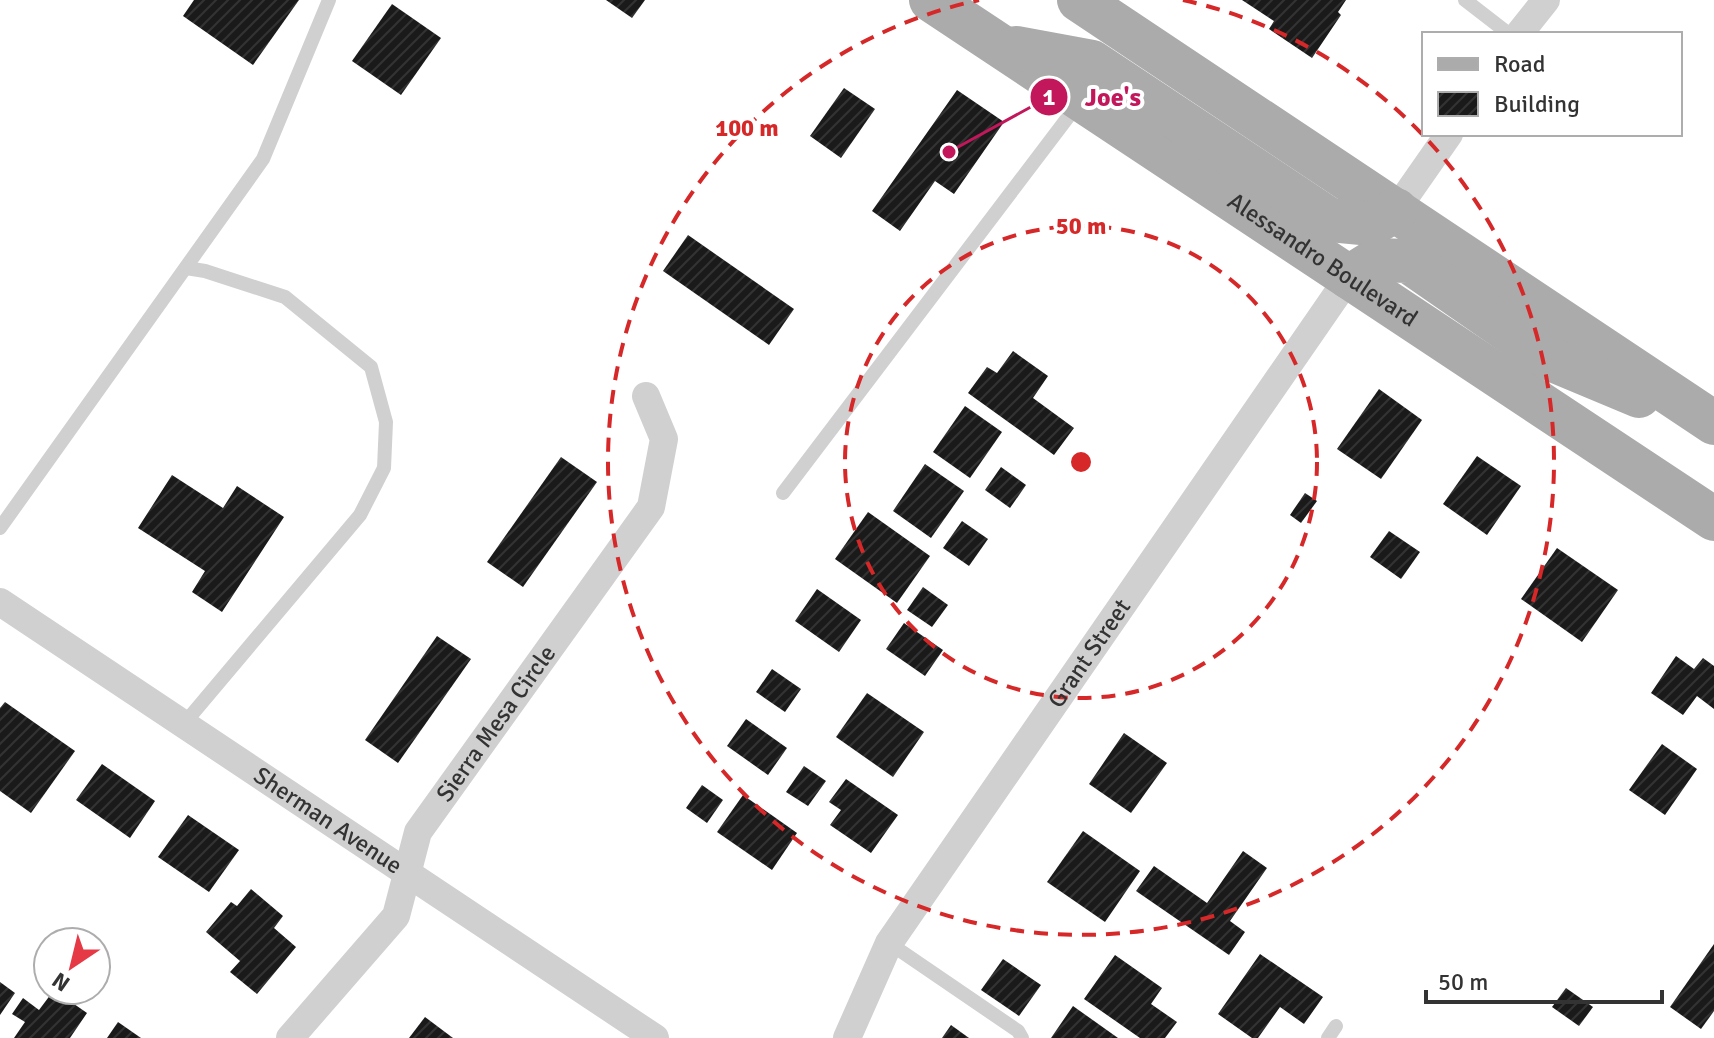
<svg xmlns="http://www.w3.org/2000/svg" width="1714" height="1038" font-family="Signika,sans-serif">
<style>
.building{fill:url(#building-hatch)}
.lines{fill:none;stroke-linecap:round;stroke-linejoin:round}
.service{stroke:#d0d0d0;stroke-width:14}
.minor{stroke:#d0d0d0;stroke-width:28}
.primary{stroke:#ababab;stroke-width:44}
.ring{fill:none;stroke:#d62828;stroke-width:4;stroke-dasharray:14 10}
.labels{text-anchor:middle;stroke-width:8;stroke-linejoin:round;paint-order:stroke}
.street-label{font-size:24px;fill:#333;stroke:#fff}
.centre{fill:#d62828;stroke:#fff;stroke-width:4}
.ring-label{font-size:24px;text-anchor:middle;font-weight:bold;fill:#d62828;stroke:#fff;stroke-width:8;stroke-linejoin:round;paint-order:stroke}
.leader{fill:none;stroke:#c2185b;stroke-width:3}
.callout-dot{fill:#c2185b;stroke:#fff;stroke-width:3}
.mark-label{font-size:24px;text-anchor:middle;font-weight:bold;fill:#fff}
.callout-label{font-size:26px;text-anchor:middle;font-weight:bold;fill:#c2185b;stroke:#fff;stroke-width:8;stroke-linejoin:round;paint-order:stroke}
</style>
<defs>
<pattern id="building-hatch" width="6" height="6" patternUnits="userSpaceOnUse" patternTransform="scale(2)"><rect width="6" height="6" fill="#1a1a1a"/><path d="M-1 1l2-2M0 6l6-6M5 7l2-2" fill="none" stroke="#333"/></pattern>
</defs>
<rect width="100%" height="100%" fill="#fff"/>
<g class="building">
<path d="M194 0H299L253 65 183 16Z"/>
<path d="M606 0H645L632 18Z"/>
<path d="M1242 0H1346L1338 12 1341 15 1312 58 1269 29 1274 21Z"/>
<path d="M392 4 441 38 401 95 352 61Z"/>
<path d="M844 88 875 109 841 158 810 136Z"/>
<path d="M957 90 1004 122 954 194 935 181 900 231 872 211Z"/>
<path d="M688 235 794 309 769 345 663 271Z"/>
<path d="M1013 351 1048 376 1033 398 1074 428 1054 455 968 393 987 367 997 373Z"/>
<path d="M1379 389 1422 420 1381 479 1337 449Z"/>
<path d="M965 406 1002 432 970 478 933 452Z"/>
<path d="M1477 456 1521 486 1487 535 1443 504Z"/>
<path d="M561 457 597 482 523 587 487 562Z"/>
<path d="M925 464 964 491 931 538 893 511Z"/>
<path d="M1001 467 1026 485 1010 508 985 490Z"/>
<path d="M172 475 223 508 237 486 284 517 222 612 192 592 205 571 138 528Z"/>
<path d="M1305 493 1317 501 1301 523 1290 515Z"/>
<path d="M868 512 930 556 897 603 835 559Z"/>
<path d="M962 521 988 539 969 566 943 548Z"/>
<path d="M1389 531 1420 552 1401 579 1370 557Z"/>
<path d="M1557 548 1618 590 1582 642 1521 599Z"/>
<path d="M923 587 948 605 932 627 907 610Z"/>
<path d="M817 589 861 620 839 652 795 621Z"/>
<path d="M904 623 943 650 925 676 886 649Z"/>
<path d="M437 636 471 659 398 763 365 740Z"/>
<path d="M1676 656 1694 669 1703 658 1714 666V709L1697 696 1683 715 1651 693Z"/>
<path d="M772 669 801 689 785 712 756 692Z"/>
<path d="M867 693 924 732 893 777 836 737Z"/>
<path d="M5 702 75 751 31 813 0 791V708Z"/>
<path d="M746 719 787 748 768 775 727 746Z"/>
<path d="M1124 733 1167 763 1131 813 1089 784Z"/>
<path d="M1662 744 1697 769 1665 815 1629 790Z"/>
<path d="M102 764 155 801 130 838 76 800Z"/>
<path d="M804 766 826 781 808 806 786 792Z"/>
<path d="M846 779 898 815 871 853 830 825 841 810 829 802Z"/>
<path d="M702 785 723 800 707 823 686 808Z"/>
<path d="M743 795 797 833 772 870 717 832Z"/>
<path d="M188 815 239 850 209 892 158 857Z"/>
<path d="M1083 831 1140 871 1105 922 1047 882Z"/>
<path d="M1243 851 1267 868 1230 921 1245 932 1229 955 1136 891 1154 866 1207 903Z"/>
<path d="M251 889 283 916 274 928 296 947 257 994 230 972 240 961 206 932 231 902 237 906Z"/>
<path d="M1714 944V1011L1701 1029 1670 1007Z"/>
<path d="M1260 954 1323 997 1304 1024 1280 1007 1258 1038H1252L1218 1014Z"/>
<path d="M1115 955 1162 988 1151 1004 1177 1022 1165 1038H1140L1084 999Z"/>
<path d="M1003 959 1041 985 1019 1016 981 990Z"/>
<path d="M0 982 15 993 0 1015Z"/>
<path d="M1566 988 1593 1007 1579 1026 1552 1007Z"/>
<path d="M54 990 87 1013 70 1038H14L25 1022 12 1014 23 998 39 1010Z"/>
<path d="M1073 1006 1118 1038H1051Z"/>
<path d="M425 1017 453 1038H409Z"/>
<path d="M118 1022 141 1038H107Z"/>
<path d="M951 1025 969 1038H942Z"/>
</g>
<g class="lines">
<g class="service">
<path d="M1465 0 1509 34"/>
<path d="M783 493 1078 104"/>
<path d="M0 528 263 159 329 0"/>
<path d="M183 725 360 515 384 468 386 422 371 367 285 297 205 271 186 268"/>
<path d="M889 943 1018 1031 1022 1038"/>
<path d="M1328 1038 1336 1026"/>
</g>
<g class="minor">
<path d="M1519 34 1546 0"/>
<path d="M1396 210 1449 134"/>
<path id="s1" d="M0 602 655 1038"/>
<path id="s2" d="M290 1038 396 916 418 832 651 507 664 439 646 396"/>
<path id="s3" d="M847 1038 889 943 1349 277"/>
</g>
<g class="primary">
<path id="s4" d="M931 0 1714 519"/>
<path d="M1079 0 1714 423"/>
<path d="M1016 48 1092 62 1330 220 1372 224 1396 210"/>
<path d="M1349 277 1376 260 1408 261 1548 358 1639 396"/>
</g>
</g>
<g class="ring">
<circle cx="1081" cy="462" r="236"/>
<path d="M1183 0A473 473 0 1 1 979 0"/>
</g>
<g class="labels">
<g class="street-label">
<text dy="8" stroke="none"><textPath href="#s4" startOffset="470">Alessandro Boulevard</textPath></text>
<text dy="8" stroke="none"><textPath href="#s3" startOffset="456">Grant Street</textPath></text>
<text dy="8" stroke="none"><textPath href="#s2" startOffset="382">Sierra Mesa Circle</textPath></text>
<text dy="8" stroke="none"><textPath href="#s1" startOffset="394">Sherman Avenue</textPath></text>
</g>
</g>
<circle cx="1081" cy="462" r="12" class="centre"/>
<g class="ring-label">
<text x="747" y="136">100 m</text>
<text x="1081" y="234">50 m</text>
</g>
<path class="leader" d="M949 152L1049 97"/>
<g class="callout-dot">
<circle cx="949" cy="152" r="8"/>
<circle cx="1049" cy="97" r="20"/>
</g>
<g class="mark-label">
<text x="1049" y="105">1</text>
</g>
<g class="callout-label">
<text x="1113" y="106">Joe's</text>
</g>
<rect x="1422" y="32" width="260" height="104" fill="#ffffff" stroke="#adadad" stroke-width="2"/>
<rect x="1438" y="58" width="40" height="12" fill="#ababab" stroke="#adadad" stroke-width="2"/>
<text x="1494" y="72" font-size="24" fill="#333333">Road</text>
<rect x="1438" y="92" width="40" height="24" fill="url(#building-hatch)" stroke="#adadad" stroke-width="2"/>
<text x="1494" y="112" font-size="24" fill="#333333">Building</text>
<g transform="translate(72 966) rotate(215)"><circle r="38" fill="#ffffff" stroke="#adadad" stroke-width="2"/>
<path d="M0-6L14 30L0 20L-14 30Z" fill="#e63946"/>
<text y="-12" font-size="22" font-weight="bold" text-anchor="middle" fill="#333333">N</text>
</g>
<path d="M1426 990v12h236v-12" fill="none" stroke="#333333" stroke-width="4"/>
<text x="1438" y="990" font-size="24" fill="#333333" stroke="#ffffff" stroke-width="6" paint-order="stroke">50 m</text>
</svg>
